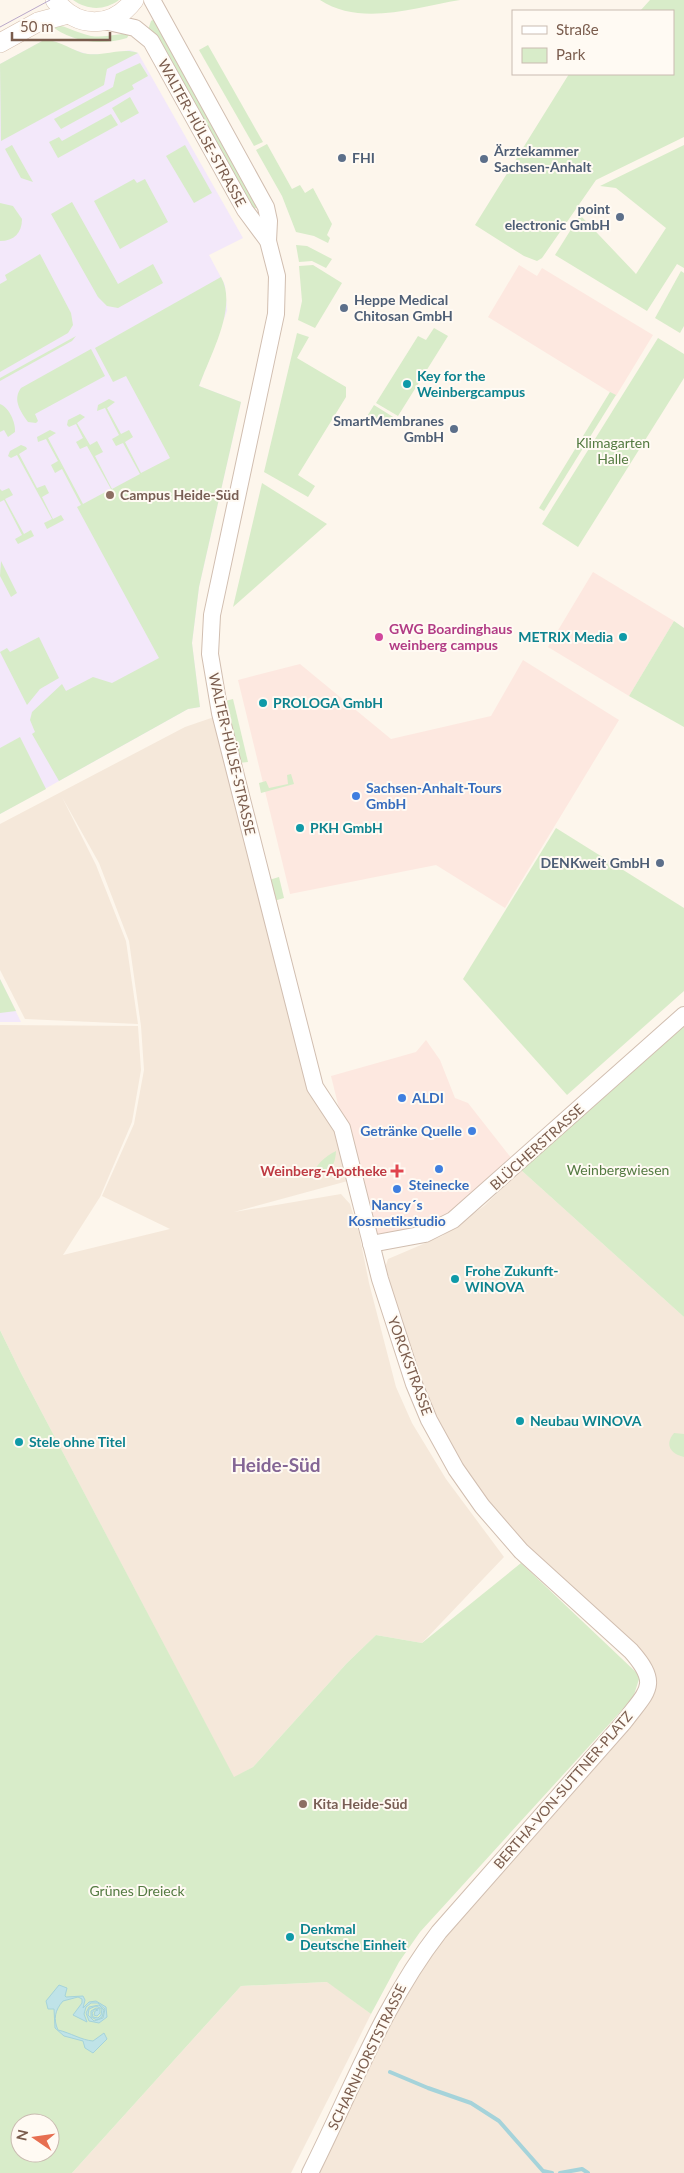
<svg xmlns="http://www.w3.org/2000/svg" width="684" height="2173" font-family="Lato,sans-serif">
<style>
.residential{fill:#f5e8da}
.commercial{fill:#fde8e0}
.education{fill:#f3e8fa}
.green{fill:#d8ecc9;fill-rule:evenodd}
.water{fill:#bfe3e8;stroke:#a5d3da}
.lines{fill:none;stroke-linecap:round;stroke-linejoin:round}
.stream{stroke:#a5d3da;stroke-width:4}
.tertiary-casing{stroke:#d1beb0;stroke-width:18}
.secondary-casing{stroke:#d6c0b0;stroke-width:20}
.tertiary{stroke:#fff;stroke-width:16}
.secondary{stroke:#fff;stroke-width:19}
.tram{stroke:#b9a8c9;stroke-width:1}
.service-dot{fill:#5c6f8a;stroke:#fffaf3;stroke-width:2}
.culture-dot{fill:#0f9aa8;stroke:#fffaf3;stroke-width:2}
.education-dot{fill:#8d6e63;stroke:#fffaf3;stroke-width:2}
.hotel-dot{fill:#d1479c;stroke:#fffaf3;stroke-width:2}
.shop-dot{fill:#3f7fe0;stroke:#fffaf3;stroke-width:2}
.health-dot{fill:#e0444e;stroke:#fffaf3;stroke-width:2}
.labels{text-anchor:middle;stroke-width:4;stroke-linejoin:round;paint-order:stroke}
.street-label{font-size:14px;fill:#7a5c4d;stroke:#fffaf3}
.service-label{font-size:14px;font-weight:bold;fill:#4e5e75;stroke:#fffaf3;text-anchor:start}
.culture-label{font-size:14px;font-weight:bold;fill:#0d838f;stroke:#fffaf3;text-anchor:start}
.park-label{font-size:14px;fill:#537a41;stroke:#fffaf3}
.education-label{font-size:14px;font-weight:bold;fill:#785e54;stroke:#fffaf3;text-anchor:start}
.hotel-label{font-size:14px;font-weight:bold;fill:#b23c85;stroke:#fffaf3;text-anchor:start}
.shop-label{font-size:14px;font-weight:bold;fill:#366cbe;stroke:#fffaf3;text-anchor:start}
.health-label{font-size:14px;font-weight:bold;fill:#be3a42;stroke:#fffaf3;text-anchor:end}
.district-label{font-size:19px;font-weight:bold;fill:#846695;stroke:#fffaf3}
</style>
<rect width="100%" height="100%" fill="#fdf6ec"/>
<g class="residential">
<path d="M217 716 315 1094 334 1116 355 1179 234 1212 341 1194 350 1204 359 1233 369 1283 396 1387 412 1423 446 1479 504 1557 422 1643 376 1635 347 1663 253 1767 234 1778 21 1373 0 1330V1025L138 1026 141 1070 132 1122 100 1197 63 1255 170 1229 102 1196 134 1124 144 1070 141 1026 129 941 99 863 62 797 96 865 126 941 138 1024 25 1019 0 970V824L185 727Z"/>
<path d="M521 1170 684 1317V2173H310L428 1957 645 1692 631 1651 521 1551 429 1420 382 1277 388 1259 442 1236 484 1206Z"/>
<path d="M328 1982 371 2014 291 2173H72L241 1986Z"/>
</g>
<g class="commercial">
<path d="M519 265 537 276 542 268 653 335 616 396 488 317Z"/>
<path d="M593 572 674 621 629 696 548 647Z"/>
<path d="M523 660 619 720 505 908 436 865 290 894 238 680 300 664 391 739 491 716Z"/>
<path d="M426 1040 440 1060 455 1098 468 1103 516 1164 452 1220 372 1242 331 1076 416 1052Z"/>
</g>
<g class="education">
<path d="M44 40H51L69 48 87 54H108L130 50 138 53 243 238 209 255 225 285 227 311 199 386 241 402 199 587 192 643 200 707 188 709 0 814V64Z"/>
<path d="M0 979 21 1022H0Z"/>
</g>
<g class="green">
<path d="M73 0H119C104 11 87 10 73 0Z"/>
<path d="M320 0H460C416 7 361 27 320 0Z"/>
<path d="M650 0H684V137L596 180 542 258 537 261 524 256 475 225 569 74H673V11H640Z"/>
<path d="M156 18 260 206 251 210 148 30 151 21Z"/>
<path d="M49 24C64 24 76 33 91 36 104 38 117 34 130 33L127 38C100 46 70 42 49 24Z"/>
<path d="M44 40C59 39 73 52 88 54 105 56 123 47 138 53L107 69 104 85 1 141 0 64Z"/>
<path d="M208 45 263 142 254 146 199 50Z"/>
<path d="M140 63 148 76 132 85 134 89 61 129 54 119 113 87 116 74Z"/>
<path d="M130 97 139 113 121 123 112 108Z"/>
<path d="M111 114 118 125 58 158 49 142 59 137 62 141Z"/>
<path d="M267 144 292 189 300 185 305 193 313 188 332 224 327 235 330 238 328 243 314 236 296 232 282 196 256 150Z"/>
<path d="M12 145 33 182 21 178 5 149Z"/>
<path d="M185 145 212 193 194 203 166 156Z"/>
<path d="M684 145V268L677 264 647 311 555 255 580 215 636 274 666 228 616 188 600 186Z"/>
<path d="M134 179 137 183 145 179 168 222 120 249 94 201Z"/>
<path d="M72 202 118 284 153 264 163 283 118 308 107 306 98 297 51 214Z"/>
<path d="M0 203 13 206 22 219C22 233 14 241 0 241Z"/>
<path d="M296 245 307 246 332 259 326 268 312 261 299 262Z"/>
<path d="M40 254 71 313 73 325 68 333 0 372V284L7 280 5 275Z"/>
<path d="M313 265 342 283 315 328 298 320 302 301 299 266Z"/>
<path d="M681 271 684 273V326L680 333 655 318Z"/>
<path d="M221 277C238 307 210 355 199 386L241 402 199 587 192 643 200 707 188 709 59 781 32 734 35 732 30 720 32 712 62 684 66 691 93 677 112 683 159 658 77 507 81 505 62 469 55 473 51 465 58 461 46 439 38 442 37 437 50 430 56 433 48 438 83 504 111 489 87 446 80 449 76 442 83 438 76 424 69 427 67 425 68 420 80 414 85 417 77 423 90 445 97 441 103 452 95 456 112 489 140 474 123 443 116 446 112 439 119 435 105 408 97 411 98 405 109 399 115 402 107 408 121 434 129 430 133 437 125 442 141 473 170 458 126 376 113 382 95 348Z"/>
<path d="M434 328 448 336 398 416 376 403 418 336 426 340Z"/>
<path d="M297 333 309 337 297 358 346 387V397L298 475 315 486 308 497 264 472Z"/>
<path d="M76 336 72 341 0 381V378Z"/>
<path d="M658 338 684 354V378L578 547 542 524Z"/>
<path d="M91 349 105 376 35 414 38 421 36 423 28 422C21 412 12 400 21 388Z"/>
<path d="M610 392 616 395 544 511 539 508Z"/>
<path d="M0 404C9 407 16 423 15 432L8 437 4 430 0 432Z"/>
<path d="M374 405 398 420 394 426 379 416 374 423 366 418Z"/>
<path d="M21 445 26 447 27 449 19 454 37 488 45 485 49 493 42 497 53 519 61 515 64 520 47 529 44 523 52 519 17 455 11 458 8 456 10 451Z"/>
<path d="M262 483 327 524 233 607Z"/>
<path d="M9 488 13 495 5 499 24 534 31 530 34 536 18 544 15 539 22 535 4 500 0 502V489L2 491Z"/>
<path d="M1 561 17 593 11 597 0 576Z"/>
<path d="M674 621 684 628V727L629 696Z"/>
<path d="M39 637 59 678 40 689 27 705 0 652 7 648 10 652Z"/>
<path d="M233 699 248 762 239 763 225 701Z"/>
<path d="M20 737 46 789 0 814V748Z"/>
<path d="M291 774 294 784 261 793 259 783 266 781 269 788 288 784 287 775Z"/>
<path d="M556 828 684 908V991L567 1095 463 979Z"/>
<path d="M279 877 284 898 274 901 269 880Z"/>
<path d="M0 979 16 1011 0 1013Z"/>
<path d="M684 1023V1317L521 1170Z"/>
<path d="M336 1151C335 1171 327 1170 311 1176 317 1164 324 1157 336 1151Z"/>
<path d="M0 1330 21 1373 234 1777 253 1767 347 1663 376 1635 422 1643 521 1563 640 1676 633 1698 420 1932 399 1962 371 2014 327 1982 241 1986 72 2173H0ZM20 2123H50V2153H20Z"/>
<path d="M674 1433 684 1434V1457C671 1454 664 1445 674 1433Z"/>
</g>
<path class="water" d="M59 1985 67 1988 65 1996 66 1997 83 1996 85 2000 83 2008 89 2002 96 2001 106 2007 107 2017 99 2023 89 2021 86 2013 89 2007 99 2005 104 2010 102 2017 97 2020 91 2017V2011L96 2008 100 2009V2013L97 2016 94 2015 95 2011 98 2010 95 2009 92 2013 93 2017 98 2018 101 2015 102 2009 96 2006 89 2009 88 2015 94 2021 103 2018 105 2009 98 2003H91L86 2007 84 2014 87 2022 73 2015 82 2003V1999L78 1997 63 2001C55 2010 53 2019 58 2030 71 2033 81 2040 93 2041L104 2033 107 2039 93 2053 85 2048 83 2041 64 2036 55 2028 54 2009H48L46 2001Z"/>
<g class="lines">
<g class="stream">
<path d="M390 2072 428 2088 471 2103 499 2121 543 2171 552 2173"/>
<path d="M560 2173 582 2169 588 2173"/>
</g>
<g class="tertiary-casing">
<g id="tertiary">
<path d="M152 0 266 207 269 221 268 241"/>
<path d="M104 21 135 28 151 41 245 210 268 241 277 276 276 314 212 615 210 654 220 713 315 1087 342 1128 380 1279 414 1384 429 1420 456 1469 482 1506 521 1551 631 1651C661 1685 647 1691 624 1722L439 1932C383 2004 351 2092 310 2173"/>
<path d="M371 1244 425 1234 453 1220 684 1015"/>
</g>
</g>
<g class="secondary-casing">
<g id="secondary">
<path d="M55 0C77 29 112 29 134 0"/>
<path d="M0 43 38 22 68 14"/>
</g>
</g>
<use href="#tertiary" class="tertiary"/>
<use href="#secondary" class="secondary"/>
<path class="tram" d="M0 27 50 0"/>
</g>
<g class="service-dot">
<circle cx="342" cy="158" r="5"/>
<circle cx="484" cy="159" r="5"/>
<circle cx="620" cy="217" r="5"/>
<circle cx="344" cy="308" r="5"/>
<circle cx="454" cy="429" r="5"/>
<circle cx="660" cy="863" r="5"/>
</g>
<g class="culture-dot">
<circle cx="407" cy="384" r="5"/>
<circle cx="623" cy="637" r="5"/>
<circle cx="263" cy="703" r="5"/>
<circle cx="300" cy="828" r="5"/>
<circle cx="455" cy="1279" r="5"/>
<circle cx="520" cy="1421" r="5"/>
<circle cx="19" cy="1442" r="5"/>
<circle cx="290" cy="1937" r="5"/>
</g>
<g class="education-dot">
<circle cx="110" cy="495" r="5"/>
<circle cx="303" cy="1804" r="5"/>
</g>
<circle class="hotel-dot" cx="379" cy="637" r="5"/>
<g class="shop-dot">
<circle cx="356" cy="796" r="5"/>
<circle cx="402" cy="1098" r="5"/>
<circle cx="472" cy="1131" r="5"/>
<circle cx="439" cy="1169" r="5"/>
<circle cx="397" cy="1189" r="5"/>
</g>
<path class="health-dot" d="M394.5 1163.5h5v5h5v5h-5v5h-5v-5h-5v-5h5z"/>
<g class="labels">
<g class="street-label">
<text transform="translate(202 133) rotate(61)" y="5">WALTER-HÜLSE-STRASSE</text>
<text transform="translate(232 754) rotate(77)" y="5">WALTER-HÜLSE-STRASSE</text>
<text transform="translate(537 1147) rotate(-42)" y="5">BLÜCHERSTRASSE</text>
<text transform="translate(410 1366) rotate(70)" y="5">YORCKSTRASSE</text>
<text transform="translate(563 1790) rotate(-49)" y="5">BERTHA-VON-SUTTNER-PLATZ</text>
<text transform="translate(367 2057) rotate(-64)" y="5">SCHARNHORSTSTRASSE</text>
</g>
<g class="service-label">
<text x="494" y="156">Ärztekammer<tspan x="494" dy="16">Sachsen-Anhalt</tspan></text>
<text x="352" y="163">FHI</text>
<text x="610" y="214" text-anchor="end">point<tspan x="610" dy="16">electronic GmbH</tspan></text>
<text x="354" y="305">Heppe Medical<tspan x="354" dy="16">Chitosan GmbH</tspan></text>
<text x="444" y="426" text-anchor="end">SmartMembranes<tspan x="444" dy="16">GmbH</tspan></text>
<text x="650" y="868" text-anchor="end">DENKweit GmbH</text>
</g>
<g class="culture-label">
<text x="417" y="381">Key for the<tspan x="417" dy="16">Weinbergcampus</tspan></text>
<text x="613" y="642" text-anchor="end">METRIX Media</text>
<text x="273" y="708">PROLOGA GmbH</text>
<text x="310" y="833">PKH GmbH</text>
<text x="465" y="1276">Frohe Zukunft-<tspan x="465" dy="16">WINOVA</tspan></text>
<text x="530" y="1426">Neubau WINOVA</text>
<text x="29" y="1447">Stele ohne Titel</text>
<text x="300" y="1934">Denkmal<tspan x="300" dy="16">Deutsche Einheit</tspan></text>
</g>
<g class="park-label">
<text x="613" y="448">Klimagarten<tspan x="613" dy="16">Halle</tspan></text>
<text x="618" y="1175">Weinbergwiesen</text>
<text x="137" y="1896">Grünes Dreieck</text>
</g>
<g class="education-label">
<text x="120" y="500">Campus Heide-Süd</text>
<text x="313" y="1809">Kita Heide-Süd</text>
</g>
<g class="hotel-label">
<text x="389" y="634">GWG Boardinghaus<tspan x="389" dy="16">weinberg campus</tspan></text>
</g>
<g class="shop-label">
<text x="366" y="793">Sachsen-Anhalt-Tours<tspan x="366" dy="16">GmbH</tspan></text>
<text x="412" y="1103">ALDI</text>
<text x="462" y="1136" text-anchor="end">Getränke Quelle</text>
<text x="439" y="1190" text-anchor="middle">Steinecke</text>
<text x="397" y="1210" text-anchor="middle">Nancy´s<tspan x="397" dy="16">Kosmetikstudio</tspan></text>
</g>
<g class="health-label">
<text x="387" y="1176">Weinberg-Apotheke</text>
</g>
<g class="district-label">
<text x="276" y="1472">Heide-Süd</text>
</g>
</g>
<rect x="512" y="10" width="162" height="65" fill="#fffaf3" stroke="#cabbb1"/>
<rect x="522" y="26" width="25" height="8" fill="#ffffff" stroke="#cabbb1"/>
<text x="556" y="35" font-size="15" fill="#7a5c4d">Straße</text>
<rect x="522" y="48" width="25" height="15" fill="#d8ecc9" stroke="#cabbb1"/>
<text x="556" y="60" font-size="15" fill="#7a5c4d">Park</text>
<g transform="translate(35 2138) rotate(283)"><circle r="24" fill="#fffaf3" stroke="#cabbb1"/>
<path d="M0-4L9 19L0 12L-9 19Z" fill="#e76f51"/>
<text y="-8" font-size="14" font-weight="bold" text-anchor="middle" fill="#7a5c4d">N</text>
</g>
<path d="M12 32v8h98v-8" fill="none" stroke="#7a5c4d" stroke-width="2.5"/>
<text x="20" y="32" font-size="15" fill="#7a5c4d" stroke="#fffaf3" stroke-width="4" paint-order="stroke">50 m</text>
</svg>
